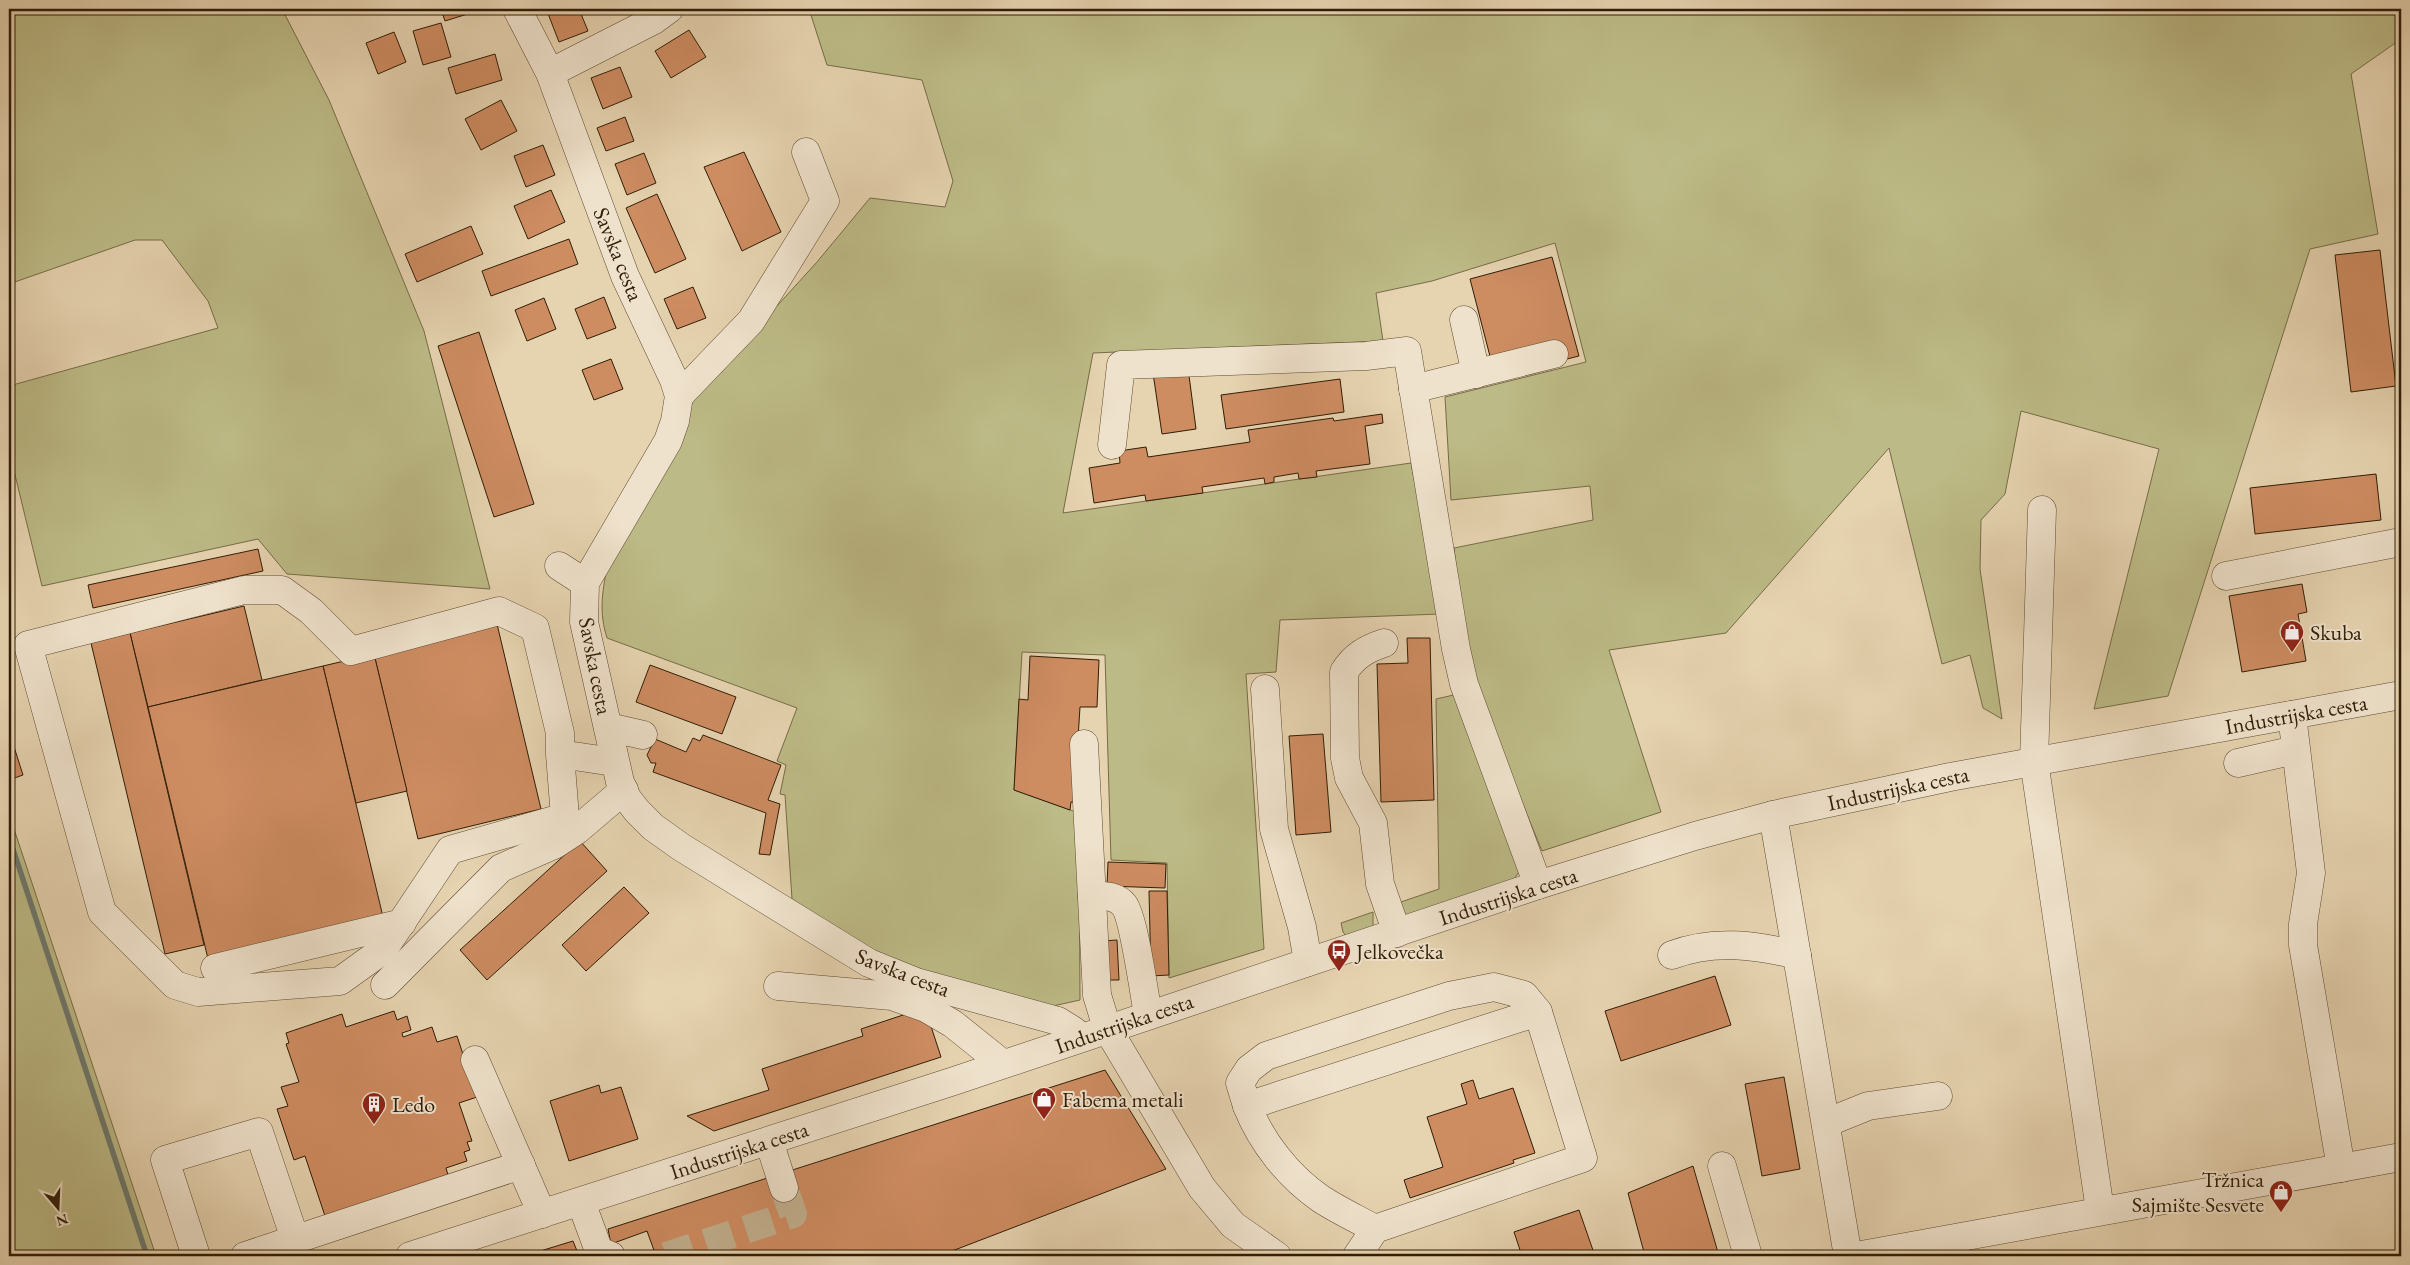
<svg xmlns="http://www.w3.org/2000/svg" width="2410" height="1265" font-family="'EB Garamond',serif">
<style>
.green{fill:#bcba86;stroke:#766c46}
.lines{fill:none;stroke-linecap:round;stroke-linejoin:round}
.stream{stroke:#6e796e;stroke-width:5.5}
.building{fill:#ce8c61;stroke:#301d07}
.minor-tunnel{stroke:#c2af8e;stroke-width:28;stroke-dasharray:28 14;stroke-linecap:butt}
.minor-casing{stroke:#5e4a31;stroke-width:29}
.minor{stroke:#efe2cc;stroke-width:28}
.labels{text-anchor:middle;stroke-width:4;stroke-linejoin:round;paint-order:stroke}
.street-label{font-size:22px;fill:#301d07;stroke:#efe2cc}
.poi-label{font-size:22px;fill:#301d07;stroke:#efe2cc;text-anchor:start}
</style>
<rect width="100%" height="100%" fill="#e6d3b0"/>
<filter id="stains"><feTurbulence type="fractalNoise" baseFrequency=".004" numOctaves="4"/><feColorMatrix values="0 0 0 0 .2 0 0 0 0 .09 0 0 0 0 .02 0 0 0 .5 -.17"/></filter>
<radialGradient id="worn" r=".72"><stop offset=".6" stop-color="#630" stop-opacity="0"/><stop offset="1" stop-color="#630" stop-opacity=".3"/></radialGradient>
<g class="green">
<path d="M9 9H282L329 100 424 331 490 589 287 574 258 539 42 586 9 450V386L218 328 208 301 162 240H135L9 284Z"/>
<path d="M809 9H2401V39L2351 74 2378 234 2310 249 2168 696 2094 709 2159 449 2021 411 2005 494 1981 520 1980 569 2002 719 1983 708 1970 655 1942 664 1889 448 1726 633 1609 650 1661 812 1542 851 1468 672 1454 548 1593 520 1590 486 1451 500 1445 397 1586 362 1555 243 1432 281 1376 293 1383 341 1093 353 1063 513 1411 463 1440 614 1280 620 1276 672 1246 674 1264 949 1169 978 1167 863 1111 860 1105 655 1022 652 1014 790 1079 813 1080 1000 1053 1006 980 989 875 954 792 899 785 795 780 794 786 765 777 761 797 708 607 638C599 613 602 593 607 568L688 405 695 396 817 262 870 198 945 207 953 181 922 80 827 65Z"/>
<path d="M1458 694 1520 870 1511 884 1406 919 1395 904 1439 889 1436 699Z"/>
<path d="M9 814 156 1256H9Z"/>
<path d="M1373 912V927L1346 936 1343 932 1341 923Z"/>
</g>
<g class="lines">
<path class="stream" d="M9 837 147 1256"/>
</g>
<g class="building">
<path d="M441 9H473L474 12 445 21Z"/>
<path d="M554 9H579L588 31 559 42 547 11Z"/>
<path d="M441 23 451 57 423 65 413 31Z"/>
<path d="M689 30 706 57 671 78 655 51Z"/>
<path d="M394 32 406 62 378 74 366 43Z"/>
<path d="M495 54 502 80 456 94 448 68Z"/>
<path d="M620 67 632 97 603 109 591 78Z"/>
<path d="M501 100 517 131 481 150 465 119Z"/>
<path d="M625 117 634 141 606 151 597 128Z"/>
<path d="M543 145 555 175 526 187 514 156Z"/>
<path d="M744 152 781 232 742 251 704 167Z"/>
<path d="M644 153 656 183 627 195 615 164Z"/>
<path d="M551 190 565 222 528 239 514 206Z"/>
<path d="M657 194 686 259 655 273 626 208Z"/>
<path d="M471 226 483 254 417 282 405 254Z"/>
<path d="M569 239 578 264 491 296 482 271Z"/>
<path d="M2380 250 2396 386 2351 392 2335 255Z"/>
<path d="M1552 257 1579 356 1563 360 1492 364 1470 279Z"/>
<path d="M693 287 706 318 677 329 664 299Z"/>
<path d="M604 297 616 328 587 339 575 309Z"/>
<path d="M544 298 556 329 527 341 515 310Z"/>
<path d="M479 332 534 504 494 517 438 346Z"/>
<path d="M611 359 623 389 594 400 582 370Z"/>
<path d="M1188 368 1196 429 1162 434 1153 373Z"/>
<path d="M1340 379 1344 412 1226 429 1221 395Z"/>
<path d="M1382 414 1383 423 1365 426 1370 464 1316 471 1317 477 1299 479 1298 473 1274 477V482L1265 484 1264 478 1202 487 1203 493 1146 501 1145 495 1094 503 1089 468 1120 463 1119 451 1146 447 1148 457 1250 442 1248 430 1333 418 1334 421Z"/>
<path d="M2376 474 2381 520 2255 534 2250 488Z"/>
<path d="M258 549 263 571 93 608 88 585Z"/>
<path d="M2302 584 2307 612 2298 614 2306 661 2242 672 2229 596Z"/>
<path d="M244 606 262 680 148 707 130 633Z"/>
<path d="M497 624 541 809 418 839 374 654Z"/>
<path d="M130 633 204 945 165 954 91 643Z"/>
<path d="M1407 638H1430L1434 800 1381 802 1377 664 1408 663Z"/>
<path d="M374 654 407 791 356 803 323 666Z"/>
<path d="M1030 656 1099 660 1097 707H1080L1074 802H1071L1070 810 1014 790 1019 699 1028 700Z"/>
<path d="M650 665 736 697 722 734 636 702Z"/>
<path d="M323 666 384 921 209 963 148 707Z"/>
<path d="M9 731 23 775 9 780Z"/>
<path d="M1323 734 1331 832 1296 835 1289 736Z"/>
<path d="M703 735 781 765 768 800 780 804 770 855 759 854 766 813 653 772 656 763H651L647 755 655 739 686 752 693 738 700 741Z"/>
<path d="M580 841 607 871 487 980 460 950Z"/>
<path d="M1108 862 1166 864 1165 888 1107 886Z"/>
<path d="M624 887 649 913 586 971 562 945Z"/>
<path d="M1149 891H1167L1169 975 1151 976Z"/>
<path d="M1117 940 1119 980H1104L1102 941Z"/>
<path d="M1715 976 1731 1025 1621 1061 1605 1011Z"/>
<path d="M918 1010 927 1014 941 1057 714 1131 687 1116 769 1090 762 1069 863 1036 861 1029Z"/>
<path d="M394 1011 397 1020 407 1016 411 1030 402 1033 403 1037 432 1027 437 1042 457 1036 477 1097 459 1103 472 1141 467 1142 470 1150 464 1152 467 1161 446 1168 448 1175 325 1216 305 1156 294 1160 277 1109 288 1106 281 1087 299 1082 286 1044 289 1043 286 1033 342 1014 346 1027Z"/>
<path d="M1105 1070 1166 1169 939 1256H656L647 1231 611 1244 608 1229Z"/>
<path d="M1784 1077 1800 1169 1762 1176 1745 1084Z"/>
<path d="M1473 1080 1479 1099 1513 1088 1535 1153 1513 1160 1514 1163 1410 1198 1404 1180 1443 1167 1427 1117 1467 1104 1461 1084Z"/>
<path d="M599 1085 601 1093 621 1087 638 1139 569 1161 550 1101Z"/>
<path d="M1693 1166 1719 1256H1645L1628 1193Z"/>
<path d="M1579 1210 1595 1256H1522L1514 1232Z"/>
<path d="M573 1241 579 1256H524Z"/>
</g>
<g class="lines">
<path class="minor-tunnel" d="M666 1256 793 1214 784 1188"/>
<g class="minor-casing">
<g id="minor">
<path d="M517 9 550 73 625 276 674 380 679 396 675 421 668 441 585 583 584 622 620 782 627 798 637 811 653 827 681 847 869 963 916 982 1058 1021 1074 1031 1077 1038"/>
<path d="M550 73 654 20 669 9"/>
<path d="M1464 320 1476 374"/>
<path d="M1413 389 1554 354"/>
<path d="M679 396 751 321 825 201 806 152"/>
<path d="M1112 445 1121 365 1366 356 1407 351 1456 649 1464 684 1538 885"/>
<path d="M2042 510 2034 761 2100 1210"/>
<path d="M559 566 585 583"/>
<path d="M2226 576 2401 542"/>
<path d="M1384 643C1366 649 1354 656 1344 672L1345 758 1349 778 1373 823 1380 884 1397 933"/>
<path d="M1265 689 1274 829 1302 927 1308 962"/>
<path d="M2292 715 2311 873 2303 924V945L2341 1168"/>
<path d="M608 727 643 735"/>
<path d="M1084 744 1097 995 1107 1028 1202 1188 1233 1225 1277 1256"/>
<path d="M560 754 565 817 450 850 383 950 340 981 198 992 175 985 102 912 28 645 244 590H282L311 611 351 651 499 611 535 628 560 733V754L614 762"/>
<path d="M2238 763 2295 750"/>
<path d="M1773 815 1848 1256"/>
<path d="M1092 895C1103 896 1116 895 1124 905 1134 918 1144 994 1148 1014"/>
<path d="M1672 955C1713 939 1756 945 1797 955"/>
<path d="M215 968 402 923"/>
<path d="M385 985 501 868 554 845 577 830 624 790"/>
<path d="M778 986 892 996 926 1008 953 1024 1003 1064"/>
<path d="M475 1060 542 1214"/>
<path d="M1247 1106 1240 1083 1249 1069 1266 1056 1449 996 1494 987 1524 995 1538 1012"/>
<path d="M1826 1123 1868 1106 1938 1096"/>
<path d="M769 1141 784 1188"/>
<path d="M1722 1166 1748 1256"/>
<path d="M581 1202 599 1251 611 1256"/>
<path d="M196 1256 165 1160 259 1132 295 1239"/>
<path d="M245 1256 521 1165"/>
<path d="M410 1256 954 1081 1538 885 1695 836 1773 815 1950 777 2401 695"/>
<path d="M1357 1256 1375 1229 1583 1158 1538 1012 1247 1106C1262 1143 1288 1176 1321 1199 1338 1210 1357 1219 1375 1229"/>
<path d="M1856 1256 2401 1157"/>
</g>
</g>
<use href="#minor" class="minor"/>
</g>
<defs>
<g id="shop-pin" transform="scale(1.25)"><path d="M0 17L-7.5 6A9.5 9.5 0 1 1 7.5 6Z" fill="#8f2418" stroke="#efe2cc"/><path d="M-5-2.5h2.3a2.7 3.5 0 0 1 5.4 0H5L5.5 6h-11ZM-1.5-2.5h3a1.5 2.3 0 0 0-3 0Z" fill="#fff"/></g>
<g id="bus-pin" transform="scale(1.25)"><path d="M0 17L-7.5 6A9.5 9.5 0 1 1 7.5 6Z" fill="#8f2418" stroke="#efe2cc"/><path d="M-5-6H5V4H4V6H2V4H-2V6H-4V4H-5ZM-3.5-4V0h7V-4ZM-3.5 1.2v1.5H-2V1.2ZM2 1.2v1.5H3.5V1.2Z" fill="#fff"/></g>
<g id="building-pin" transform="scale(1.25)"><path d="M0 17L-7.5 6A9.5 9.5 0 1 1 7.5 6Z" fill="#8f2418" stroke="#efe2cc"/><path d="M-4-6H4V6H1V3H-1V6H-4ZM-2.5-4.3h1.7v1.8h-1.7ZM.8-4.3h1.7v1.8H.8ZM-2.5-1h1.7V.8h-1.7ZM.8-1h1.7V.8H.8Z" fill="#fff"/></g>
</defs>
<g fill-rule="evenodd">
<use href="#shop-pin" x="2292" y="632"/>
<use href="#bus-pin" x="1339" y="951"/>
<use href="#shop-pin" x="1044" y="1099"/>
<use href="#building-pin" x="374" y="1104"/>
<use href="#shop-pin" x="2281" y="1192"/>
</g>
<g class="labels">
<g class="street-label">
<text transform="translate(619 254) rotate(68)" y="8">Savska cesta</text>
<text transform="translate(596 666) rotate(79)" y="8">Savska cesta</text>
<text transform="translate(2296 714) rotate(-10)" y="8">Industrijska cesta</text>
<text transform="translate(1898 788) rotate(-12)" y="8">Industrijska cesta</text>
<text transform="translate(1508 896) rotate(-18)" y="8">Industrijska cesta</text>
<text transform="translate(903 972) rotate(21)" y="8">Savska cesta</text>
<text transform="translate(1124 1023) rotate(-19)" y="8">Industrijska cesta</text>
<text transform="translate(739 1150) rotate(-18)" y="8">Industrijska cesta</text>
</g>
<g class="poi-label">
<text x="2310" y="640">Skuba</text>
<text x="1356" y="959">Jelkovečka</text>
<text x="1062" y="1107">Fabema metali</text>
<text x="392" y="1112">Ledo</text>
<text x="2264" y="1187" text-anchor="end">Tržnica<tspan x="2264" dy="25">Sajmište Sesvete</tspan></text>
</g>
</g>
<rect width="2410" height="1265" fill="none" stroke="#e6d3b0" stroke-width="30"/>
<rect x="10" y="10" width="2390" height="1245" fill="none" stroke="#301d07" stroke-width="2.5"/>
<rect x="15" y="15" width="2380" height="1235" fill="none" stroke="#301d07"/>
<g transform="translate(58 1208) rotate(161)" stroke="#efe2cc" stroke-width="4" paint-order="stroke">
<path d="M0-4L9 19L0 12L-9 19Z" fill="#301d07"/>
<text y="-8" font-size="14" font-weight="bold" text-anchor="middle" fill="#301d07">N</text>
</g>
<rect width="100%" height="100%" filter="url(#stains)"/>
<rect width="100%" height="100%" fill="url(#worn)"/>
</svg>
